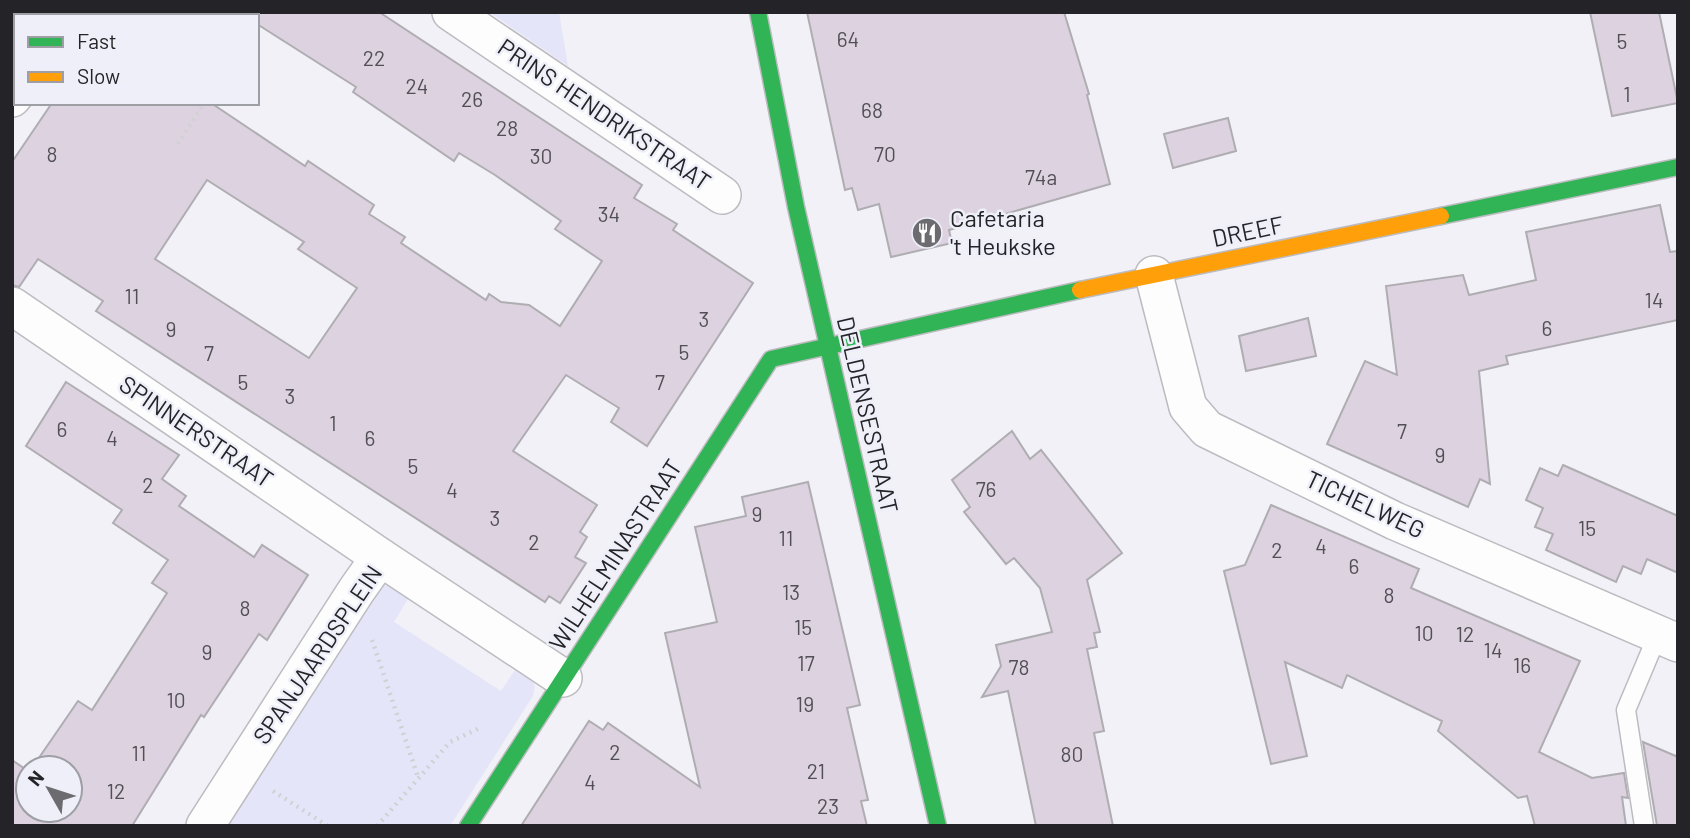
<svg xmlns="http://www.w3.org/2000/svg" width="1690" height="838" font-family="Barlow,sans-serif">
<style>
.green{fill:#e5e5f9}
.building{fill:#ddd3e0;stroke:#afadb2;stroke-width:2;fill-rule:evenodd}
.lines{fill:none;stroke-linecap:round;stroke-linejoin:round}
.lane-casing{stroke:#bcbcc0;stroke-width:21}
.street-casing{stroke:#bcbcc0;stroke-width:40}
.fast-casing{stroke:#bcbcc0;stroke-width:19}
.slow-casing{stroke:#bcbcc0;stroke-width:19}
.path{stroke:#d1d1d3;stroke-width:4.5;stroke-dasharray:2 5;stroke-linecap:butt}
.lane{stroke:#fdfdfe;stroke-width:18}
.street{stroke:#fdfdfe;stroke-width:37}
.fast{stroke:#30b455;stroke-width:16}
.slow{stroke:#ff9f0a;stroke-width:16}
.labels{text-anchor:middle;stroke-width:5;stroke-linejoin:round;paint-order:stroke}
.number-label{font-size:21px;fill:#525056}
.street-label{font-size:24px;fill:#242428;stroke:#efeff9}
.poi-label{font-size:24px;fill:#242428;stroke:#efeff9;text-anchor:start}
</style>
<rect width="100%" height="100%" fill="#f1f1f7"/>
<g class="green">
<path d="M489 12H559L568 66Z"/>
<path d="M382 585 397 586 411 594 394 622 501 691 519 664C532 674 537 680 533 696L450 826H215Z"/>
</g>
<g class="building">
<path d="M239 12H379L642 185 634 198 677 224 673 230 753 283 647 446 611 422 619 408 566 375 513 451 597 505 580 532 587 537 575 557 586 563 560 603 549 596 545 602 96 311 103 301 38 259 19 287 12 285V162L52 103H211L305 166 308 161 374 205 369 214 405 237 401 243 486 300 489 294 501 302 529 305 560 326 602 261 555 229 561 221 495 175 459 153 454 161 353 92 356 87 257 24V16H244ZM207 180 304 242 298 249 357 288 309 358 155 259Z"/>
<path d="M807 12H1064L1089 94 1087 95 1110 184 949 230 952 243 891 257 879 204 858 210 852 188 845 190Z"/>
<path d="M1590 12H1659L1678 103 1612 116Z"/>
<path d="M1228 118 1236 151 1173 168 1164 134Z"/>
<path d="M1660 205 1670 252 1678 251V320L1506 356 1508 364 1479 371 1490 484 1480 479 1468 507 1327 444 1365 361 1397 375 1386 286 1463 275 1469 295 1536 280 1526 232Z"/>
<path d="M1308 318 1316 356 1246 371 1239 336Z"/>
<path d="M66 382 179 455 162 479 186 496 179 506 254 557 262 545 308 575 267 640 259 634 204 717 201 715 132 826H12V760L28 771V810H70V768H32L78 701 92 710 167 593 152 583 168 560 113 523 122 510 26 446Z"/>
<path d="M1012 431 1030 459 1041 450 1122 553 1087 580 1100 632 1094 633 1097 647 1087 649 1104 731 1094 733 1113 826H1036L1008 691 982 697 1001 666 996 645 1052 632 1040 588 1014 558 1006 564 964 512 970 507 952 480Z"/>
<path d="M1563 465 1678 516V573L1647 559 1641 574 1623 566 1616 582 1546 550 1553 534 1535 527 1543 508 1526 500 1540 468 1558 476Z"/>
<path d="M808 482 860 705 847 708 868 800 861 801 867 826H521L589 721 603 730 608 723 700 787 665 633 717 622 695 527 746 516 742 497Z"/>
<path d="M1271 505 1419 569 1411 588 1580 661 1539 752 1592 778 1624 773 1628 798 1622 797 1626 826H1535L1527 796 1518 798 1438 731 1442 721 1347 675 1342 688 1285 662 1307 756 1271 764 1224 571 1245 565Z"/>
<path d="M1643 742 1678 757V826H1657Z"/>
</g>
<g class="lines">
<g class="lane-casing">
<path id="lane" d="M1644 826 1626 710 1658 634"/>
</g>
<g class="street-casing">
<g id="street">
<path d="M451 12 722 195"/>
<path d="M66 16 68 12"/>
<path d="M12 98 16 93"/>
<path d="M1154 275 1188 407 1207 429 1395 521 1678 643"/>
<path d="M12 306 380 557 563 678"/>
<path d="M205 826 356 591 380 557"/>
</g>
</g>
<g class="fast-casing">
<g id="fast">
<path d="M758 12 796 207 938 826"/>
<path d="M1441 216 1678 167"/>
<path d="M468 826 771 359 1080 290"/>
</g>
</g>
<g class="slow-casing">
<path id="slow" d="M1080 290 1441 216"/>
</g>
<g class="path">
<path d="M144 12 149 16"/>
<path d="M178 144 204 103"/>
<path d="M372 640 418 777"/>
<path d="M273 791 328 826"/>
<path d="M377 826 450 742 482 727"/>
</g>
<use href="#lane" class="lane"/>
<use href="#street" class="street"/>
<use href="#fast" class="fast"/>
<use href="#slow" class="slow"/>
</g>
<defs>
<g id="restaurant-disc" transform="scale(1.575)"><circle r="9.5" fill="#6c6c70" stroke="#efeff9"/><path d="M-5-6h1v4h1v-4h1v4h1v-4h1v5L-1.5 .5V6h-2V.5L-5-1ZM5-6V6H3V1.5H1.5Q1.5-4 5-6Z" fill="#fff"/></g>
</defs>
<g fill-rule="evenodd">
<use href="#restaurant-disc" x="927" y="233"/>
</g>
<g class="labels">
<g class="number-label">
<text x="848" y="47">64</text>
<text x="1622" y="49">5</text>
<text x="374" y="66">22</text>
<text x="417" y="94">24</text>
<text x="1627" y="102">1</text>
<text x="472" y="107">26</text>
<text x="872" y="118">68</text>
<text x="507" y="136">28</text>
<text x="52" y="162">8</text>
<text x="885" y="162">70</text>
<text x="541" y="164">30</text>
<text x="1041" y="185">74a</text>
<text x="609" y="222">34</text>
<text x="132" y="304">11</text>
<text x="1654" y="308">14</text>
<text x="704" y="327">3</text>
<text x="1547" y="336">6</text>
<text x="171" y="337">9</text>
<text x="684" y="360">5</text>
<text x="209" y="361">7</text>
<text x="243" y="390">5</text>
<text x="660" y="390">7</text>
<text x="290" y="404">3</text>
<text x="333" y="431">1</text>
<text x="62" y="437">6</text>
<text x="1402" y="439">7</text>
<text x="112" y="446">4</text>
<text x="370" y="446">6</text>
<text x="1440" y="463">9</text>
<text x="413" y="474">5</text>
<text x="148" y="493">2</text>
<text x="986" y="497">76</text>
<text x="452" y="498">4</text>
<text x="757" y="522">9</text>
<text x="495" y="526">3</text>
<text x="1587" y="536">15</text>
<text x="786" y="546">11</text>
<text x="534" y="550">2</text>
<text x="1321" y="554">4</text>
<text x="1277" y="558">2</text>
<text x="1354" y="574">6</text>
<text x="791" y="600">13</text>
<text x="1389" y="603">8</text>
<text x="245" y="616">8</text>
<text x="803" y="635">15</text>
<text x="1424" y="641">10</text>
<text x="1465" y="642">12</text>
<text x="1493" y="658">14</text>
<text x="207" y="660">9</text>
<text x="806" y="671">17</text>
<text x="1522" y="673">16</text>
<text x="1019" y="675">78</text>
<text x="176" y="708">10</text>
<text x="805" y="712">19</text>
<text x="615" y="760">2</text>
<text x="139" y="761">11</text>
<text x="1072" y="762">80</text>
<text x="816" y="779">21</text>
<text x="590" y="790">4</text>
<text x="116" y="799">12</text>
<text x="828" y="814">23</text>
</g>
<g class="street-label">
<text transform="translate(604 115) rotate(34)" y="8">PRINS HENDRIKSTRAAT</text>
<text transform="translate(1248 232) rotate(-12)" y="8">DREEF</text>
<text transform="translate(867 415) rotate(77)" y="8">DELDENSESTRAAT</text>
<text transform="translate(196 432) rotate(34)" y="8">SPINNERSTRAAT</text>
<text transform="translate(1365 505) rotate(25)" y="8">TICHELWEG</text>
<text transform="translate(616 555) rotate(-57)" y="8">WILHELMINASTRAAT</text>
<text transform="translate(318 655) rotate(-56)" y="8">SPANJAARDSPLEIN</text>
</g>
<g class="poi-label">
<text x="950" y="227">Cafetaria<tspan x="950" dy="28">'t Heukske</tspan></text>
</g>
</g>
<rect width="1690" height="838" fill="none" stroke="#242428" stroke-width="28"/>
<rect x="14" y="14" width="245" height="91" fill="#efeff9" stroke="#9e9ea5" stroke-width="2"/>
<rect x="28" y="37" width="35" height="10" fill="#30b455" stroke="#9e9ea5" stroke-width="2"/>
<text x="77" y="49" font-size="21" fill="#242428">Fast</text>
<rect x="28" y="72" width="35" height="10" fill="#ff9f0a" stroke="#9e9ea5" stroke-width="2"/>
<text x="77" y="84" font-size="21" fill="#242428">Slow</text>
<g transform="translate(49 789) rotate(309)"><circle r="33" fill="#efeff9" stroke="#9e9ea5" stroke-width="2"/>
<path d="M0-5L12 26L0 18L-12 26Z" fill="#6c6c70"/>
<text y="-10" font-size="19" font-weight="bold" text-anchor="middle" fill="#242428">N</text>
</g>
</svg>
